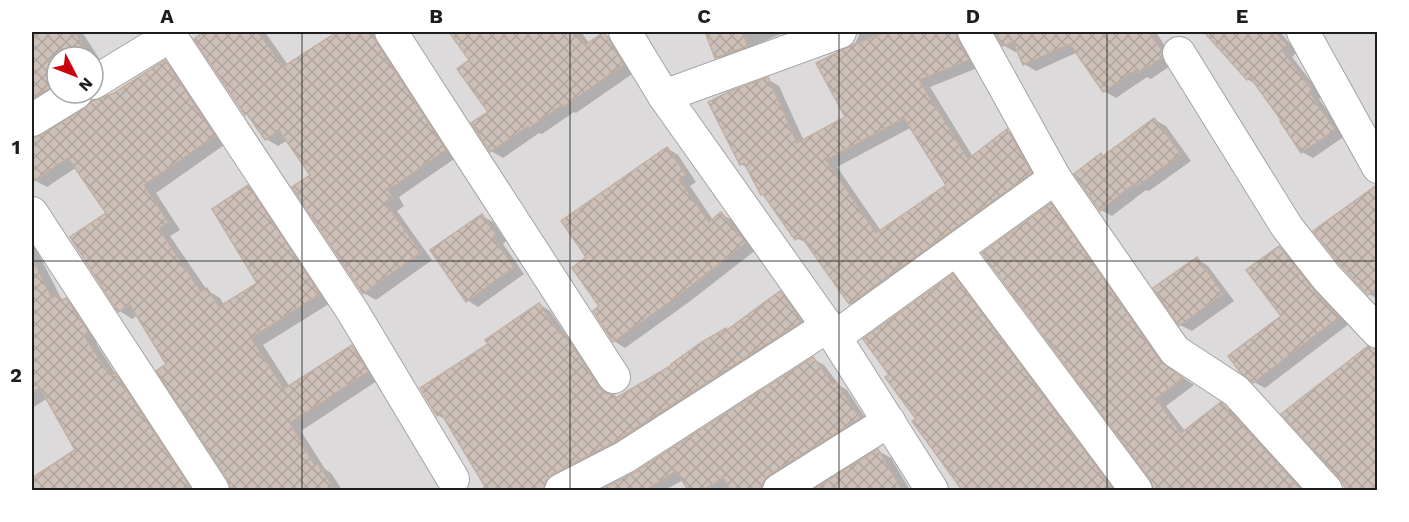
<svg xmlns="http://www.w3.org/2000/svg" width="1409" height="522" font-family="'Work Sans',sans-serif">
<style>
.residential{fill:#dcdada;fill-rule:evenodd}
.shadow{fill:#0003;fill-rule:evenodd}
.building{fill:url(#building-cross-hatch);stroke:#c3afa3;stroke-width:1.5;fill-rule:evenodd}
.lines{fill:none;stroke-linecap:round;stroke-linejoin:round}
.minor-casing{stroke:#a4a4a4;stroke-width:34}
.minor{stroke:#fff;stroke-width:32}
.grid{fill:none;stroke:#1d1d1d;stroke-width:1.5;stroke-opacity:0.55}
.neatline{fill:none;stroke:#1d1d1d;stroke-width:2}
.grid-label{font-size:20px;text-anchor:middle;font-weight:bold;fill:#1d1d1d}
</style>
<defs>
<pattern id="building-cross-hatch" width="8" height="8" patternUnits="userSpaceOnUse" patternTransform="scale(1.5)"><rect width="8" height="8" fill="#ccc0b8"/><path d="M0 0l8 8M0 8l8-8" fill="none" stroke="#afa59e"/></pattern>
</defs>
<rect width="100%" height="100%" fill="#f0eae2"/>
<path class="residential" d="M32 32H1377V490H32ZM57 57H93V93H57Z"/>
<g class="shadow">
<path d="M32 32H82L106 69 93 77V57H57V93L32 116Z"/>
<path d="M202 32H266H265L288 65 339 32H387L457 157 399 197 404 206 397 211 432 260 376 300 364 293 312 175 288 140 278 146 266 139 252 118 246 114Z"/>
<path d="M451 32H581L590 44 604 34 616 41 635 72 576 113 574 112 542 134 539 133 503 158 491 151 490 112 471 61Z"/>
<path d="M706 32H785L756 45 759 53 728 64 716 57Z"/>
<path d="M859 32H970L980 67 930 87 973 157 1007 131 1019 137 1042 180 862 310 850 303 809 244 796 238 768 198 762 194 748 168 741 164 767 79 779 86 804 141 847 118 854 45 859 36ZM912 127 948 185 881 231 837 167Z"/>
<path d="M996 32H1156L1173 59V64L1151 79 1147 77 1116 98 1104 91 1078 52 1036 71 1024 64 1019 51 1015 52 1003 45Z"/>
<path d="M1215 32H1280L1297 52 1292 57 1323 97 1319 99 1345 136 1313 158 1302 152 1283 121 1257 85 1247 79 1210 36Z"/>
<path d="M165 62 178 69 227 143 156 193 180 230 170 236 207 290 220 298 224 305 259 283 248 187 260 194 332 302 263 345 290 387 352 347 365 354 380 379 301 431 325 469 331 473 342 490H232L168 364 138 315 132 319 120 311 72 237 108 213 77 167 47 187 34 180 32 176V139L53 138Z"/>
<path d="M1155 120 1166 126 1191 161 1149 191 1146 190 1112 216 1101 210 1104 157Z"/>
<path d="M667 148 678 155 696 182 690 186 713 220 721 214 732 220 756 250 689 302 625 348 614 341 601 306 589 257Z"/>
<path d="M1378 186V299L1369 294 1315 231Z"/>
<path d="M1051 205 1062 212 1172 370 1194 385 1166 406 1185 431 1221 404 1232 411 1306 490H1155Z"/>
<path d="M482 216 493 222 506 241 503 244 524 274 478 307 467 300Z"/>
<path d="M32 241 61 298 79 307 101 340 96 343 117 376 128 382 199 490H32V479L77 451 48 398 32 408Z"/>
<path d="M1279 248 1291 255 1349 324 1265 388 1254 382 1283 316Z"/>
<path d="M1197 259 1208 266 1234 301 1192 331 1180 325Z"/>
<path d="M953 276 965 283 1120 490H967L918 419Z"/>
<path d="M781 293 792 299 812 328 555 490H479L486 486 447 421 438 415 490 345 539 304 550 311 567 336 574 340 610 395 618 399 674 366 726 329 729 331Z"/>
<path d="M1373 351H1378V490H1345Z"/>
<path d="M813 359 824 365 840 386 847 390 870 425 773 490H733L730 487 724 490H689L683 480 665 490H603L634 474Z"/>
<path d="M878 451 891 458 910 490H815Z"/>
</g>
<g class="building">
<path d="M32 32H75L91 57H57V84L32 99Z"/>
<path d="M204 32H258L283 67 337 32H373L376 42 446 150 388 190 393 198 386 204 421 252 363 294 292 187 310 175 279 130 265 140 247 114 245 115 194 39Z"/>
<path d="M449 32H575L585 45 604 32 624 65 563 107 562 105 529 128 528 126 490 152 471 123 488 112 457 69 469 60Z"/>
<path d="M705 32H742L748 46 715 58Z"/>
<path d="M887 32H956L958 41 969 60 919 80 968 159 1007 129 1032 173 849 304 801 236 795 240 763 194 761 195 744 163 740 165 708 102 728 92 768 77 797 143 845 117 816 63 852 45ZM904 118 946 185 876 233 826 160Z"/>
<path d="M994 32H1149L1162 51V58L1138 73 1136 70 1103 92 1070 44 1023 65 1013 42 1002 46Z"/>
<path d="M1204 32H1275L1287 45 1282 50 1312 90 1309 92 1335 130 1301 153 1280 121 1281 120 1250 77 1247 80Z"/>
<path d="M165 60 215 136 144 185 168 222 159 229 201 292 207 288 219 307 257 283 212 209 248 185 320 294 251 338 284 389 352 345 368 372 290 423 315 466 318 464 335 490H231L228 480 156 371 166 364 130 305 118 312 70 237 106 213 68 158 32 182V138L41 135 85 108 92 101 114 93Z"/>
<path d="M1154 118 1181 154 1137 186 1135 183 1100 211 1074 174 1101 153 1103 156Z"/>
<path d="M667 147 686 175 679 180 709 222 721 212 746 243 678 296 613 342 593 311 599 306 572 268 586 257 561 221Z"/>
<path d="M1377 185V288L1368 295 1341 266 1313 231Z"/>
<path d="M1051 203 1160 361 1183 378 1156 399 1181 433 1221 402 1301 490H1154L1150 479 982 253Z"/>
<path d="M482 214 496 235 493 237 514 267 466 302 430 250Z"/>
<path d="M1279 246 1313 289 1339 317 1253 383 1240 372 1228 356 1281 316 1246 270Z"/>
<path d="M1197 257 1223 294 1179 326 1153 288Z"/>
<path d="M32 258 52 298 58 295 61 301 66 298 89 333 84 336 110 376 115 373 192 490H32V478L75 450 40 388 32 393Z"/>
<path d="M953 274 1109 484 1102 490H962L912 421 916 419 885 377 889 375 863 339Z"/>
<path d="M780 291 802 321 616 441 553 474 546 481 543 490H487L441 413 437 416 420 388 488 344 485 340 539 303 560 334 563 332 599 387 605 393 614 395 616 398 672 365 671 364 702 342 726 328 727 330Z"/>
<path d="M1368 346 1377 349V485L1370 490H1347L1339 478 1281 414Z"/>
<path d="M813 357 833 384 836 382 860 418 769 475 763 482 761 490H731L723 478 703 490H688L676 471 646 490H599L635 472Z"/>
<path d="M878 449 902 490H812Z"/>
</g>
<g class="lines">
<g class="minor-casing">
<g id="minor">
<path d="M168 32 353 312 453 479"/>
<path d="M391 32 614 377"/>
<path d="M625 32 664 96 835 337 932 490"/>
<path d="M974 32 1055 178 1175 351 1236 391 1326 490"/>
<path d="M1303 32 1378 167"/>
<path d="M1179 53 1287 227 1327 278 1378 332"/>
<path d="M93 83 170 36"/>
<path d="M664 96 840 32"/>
<path d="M32 120 76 93"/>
<path d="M32 213 213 490"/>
<path d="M957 250 1136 490"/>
<path d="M835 337 1055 178"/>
<path d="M561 490 625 457 828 326"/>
<path d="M779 490 889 421"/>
</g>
</g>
<use href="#minor" class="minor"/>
</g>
<path class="grid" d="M302 32V490M570 32V490M839 32V490M1107 32V490M32 261H1378"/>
<rect width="1409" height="522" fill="none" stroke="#ffffff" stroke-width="66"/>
<g transform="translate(75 75) rotate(132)"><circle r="28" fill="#ffffff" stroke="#a5a5a5" stroke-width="1.5"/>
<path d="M0-4.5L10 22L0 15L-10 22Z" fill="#cb000b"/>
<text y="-9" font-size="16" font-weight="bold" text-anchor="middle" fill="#1d1d1d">N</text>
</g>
<rect x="33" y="33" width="1343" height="456" class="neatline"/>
<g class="grid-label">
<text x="167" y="23">A</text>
<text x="436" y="23">B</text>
<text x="704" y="23">C</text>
<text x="973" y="23">D</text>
<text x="1242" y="23">E</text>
<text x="16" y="154">1</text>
<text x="16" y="382">2</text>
</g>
</svg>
